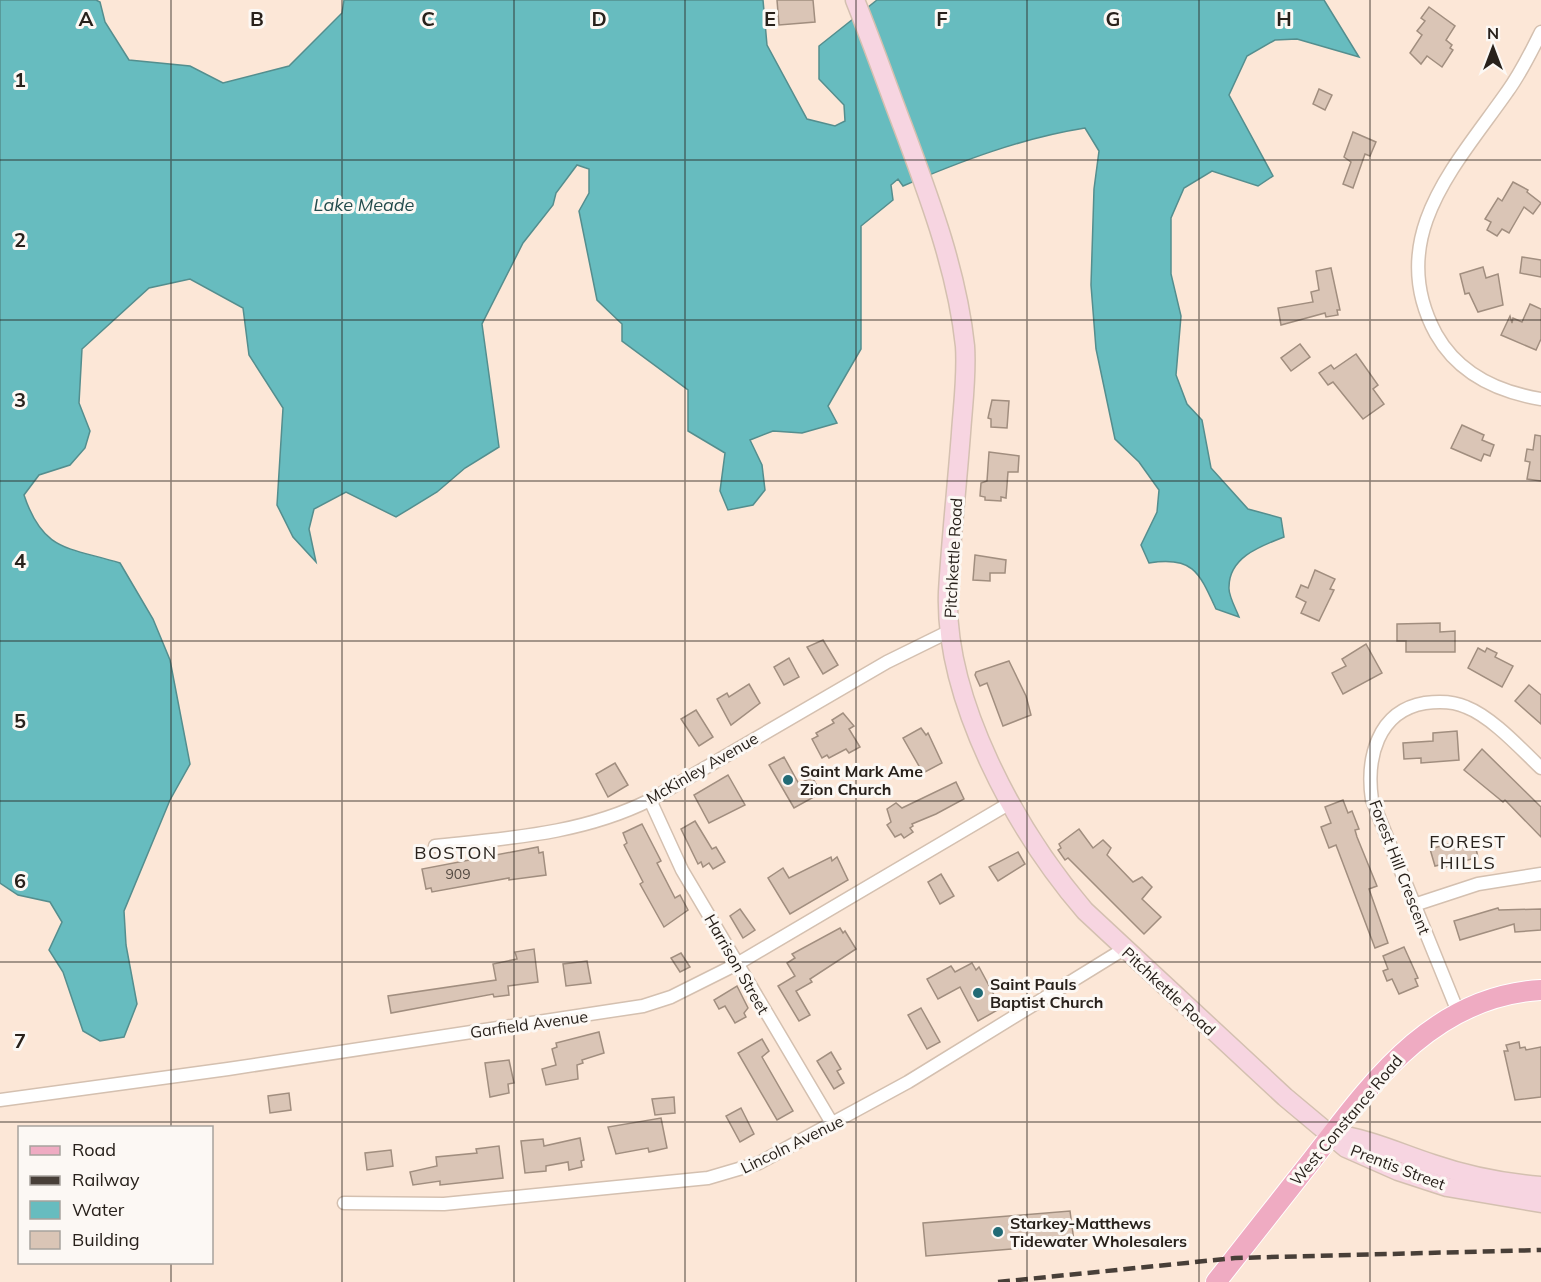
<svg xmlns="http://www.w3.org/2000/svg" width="1541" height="1282" font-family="Mulish,sans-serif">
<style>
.water{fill:#67bcbf;stroke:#548e8e;stroke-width:1.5}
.building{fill:#dac5b6;stroke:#a18e7f;stroke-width:1.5}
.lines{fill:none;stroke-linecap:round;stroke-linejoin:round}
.street-casing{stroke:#d4c0b0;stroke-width:15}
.secondary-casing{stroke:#d4c0b0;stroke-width:21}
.primary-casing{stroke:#fff;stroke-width:22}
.street{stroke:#fff;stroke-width:12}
.secondary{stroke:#f7d5e1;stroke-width:18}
.primary{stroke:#efabc2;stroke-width:20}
.rail{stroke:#483f38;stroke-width:4.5;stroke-dasharray:12 6;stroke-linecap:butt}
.grid{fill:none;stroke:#28211b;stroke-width:1.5;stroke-opacity:0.55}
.poi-dot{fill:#226b76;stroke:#fcf8f4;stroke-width:2}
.labels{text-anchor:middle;stroke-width:6;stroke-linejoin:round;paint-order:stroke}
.number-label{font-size:14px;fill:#544a42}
.street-label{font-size:16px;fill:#28211b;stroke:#fcf8f4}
.poi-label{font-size:16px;font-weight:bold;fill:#28211b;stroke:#fcf8f4;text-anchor:start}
.water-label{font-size:18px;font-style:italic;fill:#234b4c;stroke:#fcf8f4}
.neighbourhood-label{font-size:18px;letter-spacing:1.5px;fill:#28211b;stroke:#fcf8f4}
.grid-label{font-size:20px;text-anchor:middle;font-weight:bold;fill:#28211b;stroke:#fcf8f4;stroke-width:6;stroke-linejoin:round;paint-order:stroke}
</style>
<rect width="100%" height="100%" fill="#fce7d7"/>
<path class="water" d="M0 0H96L100 2 105 22 129 60 190 66 223 83 289 66 342 13 344 0H763L767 45 807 119 835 126 845 121 844 105 819 79V46L877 0H1324L1359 57 1297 39 1275 40 1247 56 1229 95 1273 176 1258 186 1212 171 1184 188 1171 218V274L1181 316 1176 375 1187 404 1202 420 1211 468 1248 509 1281 518 1284 537C1261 546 1229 557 1229 587 1228 595 1236 609 1239 617L1216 609C1199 572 1193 556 1149 563L1141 545 1157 512 1159 490 1139 462 1115 439 1096 349 1091 285 1094 189 1099 151 1085 128C1022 138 961 161 903 186L898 179 891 185 893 200 861 226V349L828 406 837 423 802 433 773 431 750 440 762 465 765 490 753 505 728 510 720 491 725 453 688 431V390L622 341V324L597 300 579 211 589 193V169L577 165 556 193 553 205 523 243 482 324 499 447 465 468 437 492 396 517 346 492 314 509 309 529 316 562 293 537 277 505 283 408 249 355 243 308 190 279 149 288 82 349 79 403 90 431 85 448 70 465 39 475 24 495C43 552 68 547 120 563L153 619 170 660 190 764 170 800 124 911 126 945 137 1004 124 1037 100 1041 83 1031 63 972 49 950 62 922 50 902 18 895 0 883Z"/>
<g class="building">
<path d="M777 0H813L815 22 779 25Z"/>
<path d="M1429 7 1455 26 1446 40 1452 45 1450 48 1453 50 1442 67 1427 56 1421 64 1410 53 1422 35 1417 31 1425 21 1421 18Z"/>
<path d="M1319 89 1332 95 1325 110 1313 104Z"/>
<path d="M1353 132 1376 142 1370 156 1365 154 1353 188 1343 184 1351 162 1344 157Z"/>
<path d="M1513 182 1528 190 1527 192 1541 203 1533 214 1524 207 1509 233 1502 229 1497 236 1487 230 1491 222 1485 219 1498 198 1502 201Z"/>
<path d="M1522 257 1541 260V277L1520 273Z"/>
<path d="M1483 267 1486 278 1498 274 1503 305 1478 312 1469 293 1465 294 1460 274Z"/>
<path d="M1331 268 1340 310H1337L1338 315 1326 317 1325 313 1281 325 1278 308 1313 302 1311 292 1319 290 1316 271Z"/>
<path d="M1530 304 1541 309V339L1536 350 1501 335 1510 316 1512 323 1513 318 1522 322Z"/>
<path d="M1300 344 1310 357 1291 371 1281 358Z"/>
<path d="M1356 354 1378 385 1373 389 1384 404 1363 419 1333 382 1328 385 1319 373 1331 365 1334 369Z"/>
<path d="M992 400 1009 401 1007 428 991 427V419L988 418Z"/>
<path d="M1462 425 1484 435 1482 440 1494 445 1490 456 1484 454 1481 461 1451 448Z"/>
<path d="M1535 435 1541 436V481L1527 479 1530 462 1525 461 1527 449 1533 450Z"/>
<path d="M989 452 1019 456 1018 472H1008L1006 498 1001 497V501L985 500V497L980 496 981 483 987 481Z"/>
<path d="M975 555 1006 560 1005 573H990V581L973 580Z"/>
<path d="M1315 570 1335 579 1330 589 1334 590 1319 621 1301 613 1306 602 1296 597 1301 585 1308 588Z"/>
<path d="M1440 623V632L1455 631V652H1406V641H1397V624Z"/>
<path d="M823 640 838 665 823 674 807 647Z"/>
<path d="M1366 644 1382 673 1343 694 1332 673 1346 666 1342 659Z"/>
<path d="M1478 648 1485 652 1487 648 1497 653 1495 657 1513 666 1502 687 1468 668Z"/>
<path d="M789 658 799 677 784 685 774 667Z"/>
<path d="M1009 661 1026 696 1031 715 1003 726 987 683 980 686 975 675 976 672Z"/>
<path d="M749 684 760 703 731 725 717 699 727 693 729 697Z"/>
<path d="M1529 685 1541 695V724L1515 701Z"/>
<path d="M696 710 713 737 699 746 681 719Z"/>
<path d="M843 713 854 726 849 729 860 747 849 753 846 749 829 758 827 755 822 758 812 739 818 736 816 733 834 723 832 720Z"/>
<path d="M921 728 926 735 928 733 942 763 923 773 903 738Z"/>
<path d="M1457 731 1459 760 1421 763V758L1404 759 1403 743 1433 741V733Z"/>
<path d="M1482 749 1541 807V837L1505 800 1503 802 1464 770Z"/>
<path d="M784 757 799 784 812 777 821 793 794 808 769 765Z"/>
<path d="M615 763 628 785 608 797 596 774Z"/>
<path d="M728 775 745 805 709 823 694 795Z"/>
<path d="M956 782 964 799 936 814 912 824 913 826 910 828 913 832 904 838 901 834 895 837 887 825 891 822 887 809 896 803 902 808Z"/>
<path d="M1343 800 1348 813 1352 811 1359 829 1355 830 1357 837 1377 886 1369 889 1388 943 1375 948 1336 845 1329 848 1321 827 1331 823 1325 807Z"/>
<path d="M695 821 712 849 716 847 725 862 713 869 709 863 703 867 701 862 698 864 681 829Z"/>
<path d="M642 824 661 861 657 863 675 898 680 895 688 910 664 927 640 884 643 882 624 845 627 843 623 833Z"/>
<path d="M1079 829 1093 848 1103 840 1111 848 1107 855 1133 882 1142 877 1152 887 1142 899 1161 917 1144 934 1068 858 1065 860 1058 850 1061 848 1059 844Z"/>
<path d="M1473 837 1478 857 1445 867 1444 864 1435 866 1430 849Z"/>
<path d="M538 847 539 853 543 852 546 875 509 880V878L432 892 431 888 426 889 422 869Z"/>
<path d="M1018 852 1025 864 998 881 989 867Z"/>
<path d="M831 857 832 861 837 857 848 880 790 914 768 878 783 868 789 878Z"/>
<path d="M941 874 954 896 940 904 928 882Z"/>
<path d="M1498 908 1499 910 1541 909V930L1515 932 1514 924 1460 940 1454 921Z"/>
<path d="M740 909 755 930 743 938 730 916Z"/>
<path d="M840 928 843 933 845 931 856 949 810 979 812 982 796 991 810 1015 799 1021 778 986 795 976 787 963 795 958 792 954Z"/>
<path d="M1404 947 1418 978 1415 979 1418 986 1399 994 1392 979 1387 981 1383 971 1388 969 1383 956Z"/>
<path d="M534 949 538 982 508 986 509 995 494 997 493 994 391 1013 388 996 496 980 493 964 517 959 515 952Z"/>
<path d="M681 953 690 967 680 972 671 958Z"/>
<path d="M587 961 591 983 566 986 563 964Z"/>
<path d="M972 963 976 970 979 967 1001 1008 978 1021 960 987 938 999 927 979 951 966 955 972Z"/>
<path d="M737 986 748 1008 744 1013 746 1017 735 1023 725 1006 719 1009 714 1000Z"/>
<path d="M921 1008 940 1042 927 1049 908 1015Z"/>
<path d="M599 1032 604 1053 582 1060 583 1063 577 1065 578 1079 546 1085 542 1069 556 1065 552 1049 557 1047 556 1043Z"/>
<path d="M762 1039 769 1051 762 1057 793 1111 777 1120 738 1053Z"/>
<path d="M1519 1042 1520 1048 1525 1047 1526 1050 1541 1047V1097L1515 1100 1504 1051H1508L1506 1045Z"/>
<path d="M831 1052 841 1069 837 1071 844 1083 834 1089 817 1061Z"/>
<path d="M509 1060 514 1083 508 1084 509 1093 490 1097 485 1063Z"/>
<path d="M289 1093 291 1110 270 1113 268 1096Z"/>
<path d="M674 1097 675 1113 655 1115 652 1099Z"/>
<path d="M741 1108 754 1134 740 1142 726 1116Z"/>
<path d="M661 1118 667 1148 649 1152 648 1148 616 1154 608 1127Z"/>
<path d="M580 1138 584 1160 581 1161 582 1167 569 1170 568 1162 546 1166V1171L525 1173 521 1141 543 1139 544 1146Z"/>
<path d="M499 1146 503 1178 440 1185V1181L413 1185 410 1172 437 1166 436 1157 477 1153 476 1149Z"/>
<path d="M391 1150 393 1166 367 1170 365 1153Z"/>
<path d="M1070 1211 1074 1241 1071 1244 926 1256 923 1223Z"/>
</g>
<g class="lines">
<g class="street-casing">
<g id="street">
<path d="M1541 32C1531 52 1521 73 1507 92 1456 165 1384 238 1436 334 1458 373 1498 392 1541 399"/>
<path d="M650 800 682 870 833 1125"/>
<path d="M435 846C509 838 582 834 650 800L887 662 950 631"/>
<path d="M1414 905 1478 884 1541 874"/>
<path d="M1458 1012 1372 800C1366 759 1377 711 1425 703 1440 701 1453 701 1466 707 1492 717 1521 749 1541 768"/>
<path d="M0 1100 228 1069 643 1006 671 997 737 964 1010 803"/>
<path d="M344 1203 444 1204 708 1178 759 1163 908 1082 1124 949"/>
</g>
</g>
<g class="secondary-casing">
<g id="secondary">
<path d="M855 0C872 42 887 85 903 127 929 197 957 270 965 346 967 375 963 404 961 433 957 486 951 539 948 592 944 700 1017 832 1085 911L1285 1097 1346 1148 1398 1171 1447 1187 1541 1203"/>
<path d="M1332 1134C1368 1138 1399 1153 1433 1164 1468 1176 1504 1183 1541 1186"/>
</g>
</g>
<g class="primary-casing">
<path id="primary" d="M1216 1282C1248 1241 1280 1201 1312 1160 1372 1082 1433 996 1541 990"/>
</g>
<use href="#street" class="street"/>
<use href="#secondary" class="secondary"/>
<use href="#primary" class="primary"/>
<path class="rail" d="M998 1282 1235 1258 1541 1250"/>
</g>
<path class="grid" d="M171 0V1128M342 0V1282M514 0V1282M685 0V1282M856 0V1282M1027 0V1282M1199 0V1282M1370 0V1282M0 160H1541M0 320H1541M0 481H1541M0 641H1541M0 801H1541M0 962H1541M0 1122H1541M171 1262V1282"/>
<g class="poi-dot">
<circle cx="788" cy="780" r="6"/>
<circle cx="978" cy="993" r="6"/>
<circle cx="998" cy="1232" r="6"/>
</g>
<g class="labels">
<g class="number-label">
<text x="458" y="879">909</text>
</g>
<g class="street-label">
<text transform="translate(953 558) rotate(-87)" y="6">Pitchkettle Road</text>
<text transform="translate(702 768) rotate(-30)" y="6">McKinley Avenue</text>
<text transform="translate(1400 867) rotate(69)" y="6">Forest Hill Crescent</text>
<text transform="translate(737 964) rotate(60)" y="6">Harrison Street</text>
<text transform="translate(1169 991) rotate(43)" y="6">Pitchkettle Road</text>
<text transform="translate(529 1024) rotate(-8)" y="6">Garfield Avenue</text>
<text transform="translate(1346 1120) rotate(-50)" y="6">West Constance Road</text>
<text transform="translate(792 1144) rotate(-26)" y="6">Lincoln Avenue</text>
<text transform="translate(1398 1167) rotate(21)" y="6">Prentis Street</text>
</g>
<g class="poi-label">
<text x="800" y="777">Saint Mark Ame<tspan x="800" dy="18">Zion Church</tspan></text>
<text x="990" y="990">Saint Pauls<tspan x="990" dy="18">Baptist Church</tspan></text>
<text x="1010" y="1229">Starkey-Matthews<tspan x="1010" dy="18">Tidewater Wholesalers</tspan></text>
</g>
<g class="water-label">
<text x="364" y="211">Lake Meade</text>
</g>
<g class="neighbourhood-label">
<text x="1468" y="848">FOREST<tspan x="1468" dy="21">HILLS</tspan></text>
<text x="456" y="859">BOSTON</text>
</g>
</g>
<g class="grid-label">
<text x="86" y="26">A</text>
<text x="257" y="26">B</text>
<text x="428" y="26">C</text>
<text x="599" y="26">D</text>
<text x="770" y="26">E</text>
<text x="942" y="26">F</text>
<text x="1113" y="26">G</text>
<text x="1284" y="26">H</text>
<text x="20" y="87">1</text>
<text x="20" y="247">2</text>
<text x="20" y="407">3</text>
<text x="20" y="568">4</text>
<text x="20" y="728">5</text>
<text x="20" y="888">6</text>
<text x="20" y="1048">7</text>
</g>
<rect x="18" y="1126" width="195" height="138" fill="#fcf8f4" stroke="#a7a29d" stroke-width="1.5"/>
<rect x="30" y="1146" width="30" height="9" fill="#efabc2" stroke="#a7a29d" stroke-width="1.5"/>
<text x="72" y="1156" font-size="18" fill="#28211b">Road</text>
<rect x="30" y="1176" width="30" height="9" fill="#483f38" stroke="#a7a29d" stroke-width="1.5"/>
<text x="72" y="1186" font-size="18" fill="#28211b">Railway</text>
<rect x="30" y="1201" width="30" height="18" fill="#67bcbf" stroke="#a7a29d" stroke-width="1.5"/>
<text x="72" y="1216" font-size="18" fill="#28211b">Water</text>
<rect x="30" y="1231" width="30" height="18" fill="#dac5b6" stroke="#a7a29d" stroke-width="1.5"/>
<text x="72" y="1246" font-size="18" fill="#28211b">Building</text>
<g transform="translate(1493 48)" stroke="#fcf8f4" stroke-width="4.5" paint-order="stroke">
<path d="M0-4.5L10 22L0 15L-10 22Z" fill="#28211b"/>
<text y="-9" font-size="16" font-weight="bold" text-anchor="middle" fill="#28211b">N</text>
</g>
</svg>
